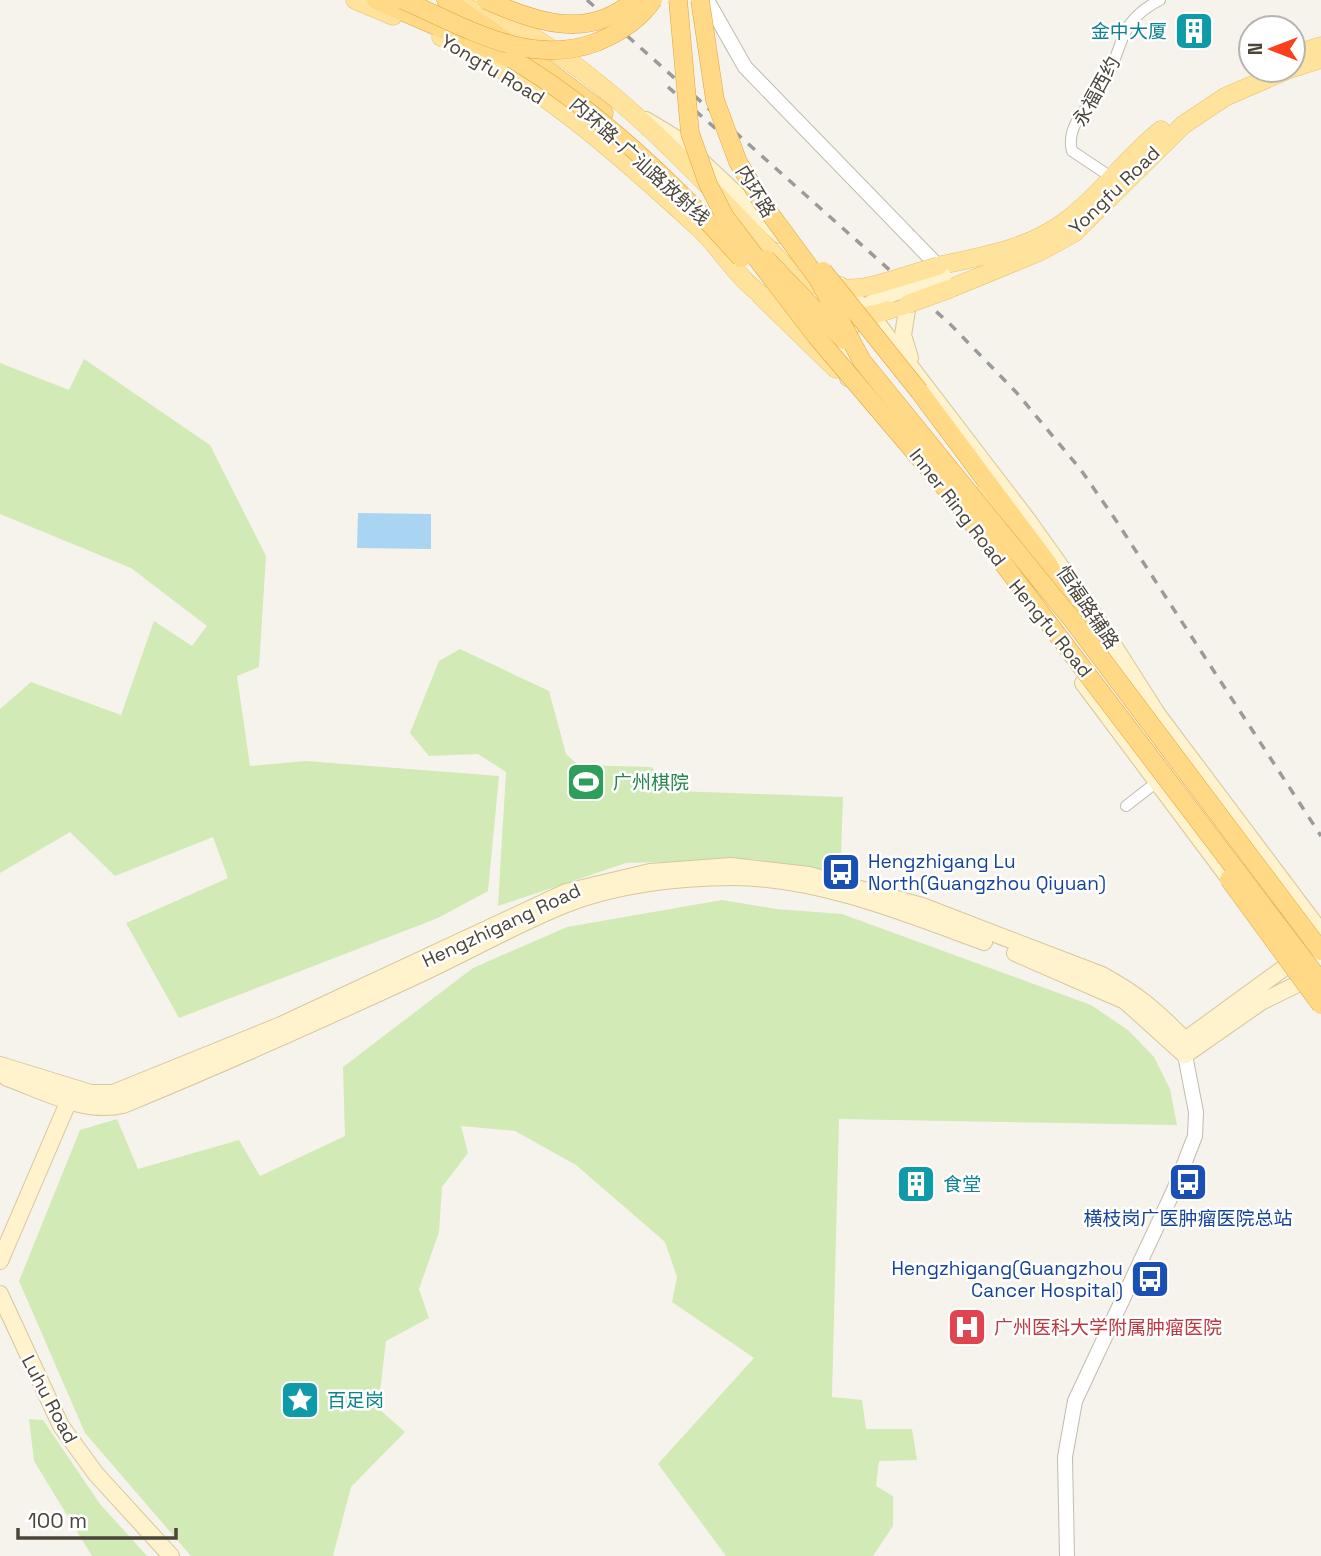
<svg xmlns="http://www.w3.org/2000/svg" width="1321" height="1556" font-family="'Space Grotesk','Noto Sans SC',sans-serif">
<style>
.green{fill:#d2eab5}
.water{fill:#a9d4f2}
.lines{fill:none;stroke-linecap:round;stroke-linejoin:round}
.minor-casing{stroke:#c2bbae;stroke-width:12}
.tertiary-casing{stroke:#c2bbae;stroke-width:16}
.secondary-casing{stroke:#d6c79b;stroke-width:18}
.primary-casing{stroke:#e6c16a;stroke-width:19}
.trunk-casing{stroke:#e0a43c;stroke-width:19}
.minor{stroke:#fff;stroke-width:10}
.tertiary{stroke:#fff;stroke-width:14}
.secondary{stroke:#fff3cd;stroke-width:16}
.primary{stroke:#ffe39c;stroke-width:18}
.trunk{stroke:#ffd985;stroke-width:18}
.rail{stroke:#9a9a9a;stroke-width:3.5;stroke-dasharray:9 9;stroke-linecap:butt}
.secondary-bridge-casing{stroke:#d6c79b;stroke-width:18;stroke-linecap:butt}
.primary-bridge-casing{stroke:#e6c16a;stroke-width:19;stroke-linecap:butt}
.trunk-bridge-casing{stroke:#e0a43c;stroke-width:19;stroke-linecap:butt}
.secondary-bridge{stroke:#fff3cd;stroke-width:16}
.primary-bridge{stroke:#ffe39c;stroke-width:18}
.trunk-bridge{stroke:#ffd985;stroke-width:18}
.labels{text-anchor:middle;stroke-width:5;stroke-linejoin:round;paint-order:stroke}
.culture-label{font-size:19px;fill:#0d838f;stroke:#fff;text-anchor:start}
.street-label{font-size:19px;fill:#4b4439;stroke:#fff}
.leisure-label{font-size:19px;fill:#27864d;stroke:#fff;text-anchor:start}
.transit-label{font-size:19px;fill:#164399;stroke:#fff;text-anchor:start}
.health-label{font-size:19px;fill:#be3a42;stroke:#fff;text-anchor:start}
</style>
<rect width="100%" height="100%" fill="#f6f3ec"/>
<g class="green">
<path d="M84 359 210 445 266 556 259 667 237 676 250 766 306 761 499 776 488 891 438 918 179 1018 126 923 228 878 213 837 115 876 70 832 0 873V709L31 682 121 715 154 621 192 646 207 626 131 568 0 514V363L69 390Z"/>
<path d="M460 649 549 691 566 754 578 765 651 767 676 791 843 797 841 855 830 872 753 859 626 863 498 906 506 772 478 754 429 756 410 733 439 661Z"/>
<path d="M722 900 776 909 842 914 1091 1005 1128 1030 1154 1057 1170 1089 1177 1125 839 1119 832 1397 862 1400 866 1429H912L917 1460 879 1461 876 1486 893 1496V1526L873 1556H726L658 1464 754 1358 672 1302 677 1277 665 1242 576 1165 515 1131 461 1126 468 1153 442 1187 439 1232 419 1289 429 1318 386 1341 378 1408 405 1432 351 1487 333 1556H191L85 1433 19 1281 80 1130 117 1119 138 1169 239 1140 260 1176 345 1136 343 1067 473 968 567 927Z"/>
<path d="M29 1419 43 1420 100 1504 147 1556H92L34 1461Z"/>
</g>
<path class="water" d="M358 513 431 514V549L357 548Z"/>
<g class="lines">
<g class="minor-casing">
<g id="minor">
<path d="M1111 177 1072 151C1065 124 1091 105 1104 84 1115 66 1118 42 1130 24 1138 13 1148 6 1160 0"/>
<path d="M1126 806 1162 778"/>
</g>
</g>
<g class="tertiary-casing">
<g id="tertiary">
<path d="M707 0 745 67 938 266"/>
<path d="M1067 1556 1065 1457 1075 1401 1174 1190 1195 1136 1196 1112 1185 1055"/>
</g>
</g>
<g class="secondary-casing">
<g id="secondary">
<path d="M646 120 679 140 780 235"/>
<path d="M840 285 871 315 1027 519 1088 605 1158 715 1321 932"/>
<path d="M908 304 903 335 910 358"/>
<path d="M848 378C842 337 848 308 891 294"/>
<path d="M1083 683 1237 889"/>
<path d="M1015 953 1125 1001 1185 1055"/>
<path d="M1185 1040 1299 957"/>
<path d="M1185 1055 1261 1002 1314 976"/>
<path d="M0 1065 91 1093H113L281 1025 566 892 650 872 731 866 809 875 922 906 1102 975C1137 994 1157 1011 1185 1040V1055"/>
<path d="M7 1078C44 1091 84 1114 123 1105 218 1066 312 1024 405 981 456 958 505 930 557 908 610 885 677 877 734 877 820 878 905 913 984 942"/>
<path d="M0 1261 73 1091"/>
<path d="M0 1294 61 1426 96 1474 171 1556"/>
</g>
</g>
<g class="primary-casing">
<g id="primary">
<path d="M355 0 393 16"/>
<path d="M462 6C483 14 506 22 526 33 620 87 713 191 788 269"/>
<path d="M441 37C533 77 625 160 699 228 723 250 741 285 770 300"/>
<path d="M1293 55 1321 46"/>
<path d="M1293 68 1321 59"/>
<path d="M938 266C982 256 1025 250 1063 223 1100 196 1126 158 1161 130"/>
<path d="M797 279C825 290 853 292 882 283"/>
<path d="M949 289 1039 252 1074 233 1183 125 1225 97 1287 70"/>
<path d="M761 296 836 369"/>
<path d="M846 319 876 314 908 304"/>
<path d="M982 495 1031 554"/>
</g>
</g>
<g class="trunk-casing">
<g id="trunk">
<path d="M376 0 512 59"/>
<path d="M446 0 533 59 604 113"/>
<path d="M919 391 1048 564 1087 630"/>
</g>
</g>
<use href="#minor" class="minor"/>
<use href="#tertiary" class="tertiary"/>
<use href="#secondary" class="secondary"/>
<use href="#primary" class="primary"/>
<use href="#trunk" class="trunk"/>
<g class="rail">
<path d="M587 0 949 323 1016 392 1081 470 1117 522 1321 836"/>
<path d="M668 87 745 154"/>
</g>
<g class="secondary-bridge-casing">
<path id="secondary-bridge" d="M891 294 943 276"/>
</g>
<g class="primary-bridge-casing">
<g id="primary-bridge">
<path d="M882 283 938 266"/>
<path d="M908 304 949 289"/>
</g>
</g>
<g class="trunk-bridge-casing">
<g id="trunk-bridge">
<path d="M403 0C465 27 529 68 597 42 619 33 640 19 653 0"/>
<path d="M486 0C535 22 589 41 634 0"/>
<path d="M678 0 690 133 708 184 725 217 816 336 952 496 1321 982"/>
<path d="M700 0 715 100 738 162 763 204 818 279 862 361 1074 622 1321 951"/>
<path d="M512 59C599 111 674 183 741 258"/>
<path d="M766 259 844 340"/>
<path d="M823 271 919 391"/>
<path d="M1229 879 1321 1005"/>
</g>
</g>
<use href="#secondary-bridge" class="secondary-bridge"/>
<use href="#primary-bridge" class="primary-bridge"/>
<use href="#trunk-bridge" class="trunk-bridge"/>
</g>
<defs>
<g id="building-square" transform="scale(2.0125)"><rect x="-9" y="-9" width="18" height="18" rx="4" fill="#0f9aa8" stroke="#fff"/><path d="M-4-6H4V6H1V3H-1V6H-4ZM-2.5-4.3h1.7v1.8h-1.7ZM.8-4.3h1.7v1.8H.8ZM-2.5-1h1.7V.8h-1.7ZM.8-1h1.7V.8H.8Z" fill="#fff"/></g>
<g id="stadium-square" transform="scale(2.0125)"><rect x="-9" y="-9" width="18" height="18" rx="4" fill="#2e9e5b" stroke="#fff"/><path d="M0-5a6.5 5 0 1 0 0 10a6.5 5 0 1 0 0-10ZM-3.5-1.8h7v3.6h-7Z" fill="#fff"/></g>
<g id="bus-square" transform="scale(2.0125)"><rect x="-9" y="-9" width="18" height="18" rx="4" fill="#1a4fb4" stroke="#fff"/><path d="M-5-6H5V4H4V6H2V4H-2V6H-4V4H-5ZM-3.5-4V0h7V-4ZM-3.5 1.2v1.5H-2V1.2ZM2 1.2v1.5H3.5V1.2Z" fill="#fff"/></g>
<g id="hospital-square" transform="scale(2.0125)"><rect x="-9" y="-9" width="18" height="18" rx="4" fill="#e0444e" stroke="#fff"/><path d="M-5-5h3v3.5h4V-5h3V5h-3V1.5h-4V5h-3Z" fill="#fff"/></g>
<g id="sight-square" transform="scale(2.0125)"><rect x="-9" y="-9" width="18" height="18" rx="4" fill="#0f9aa8" stroke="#fff"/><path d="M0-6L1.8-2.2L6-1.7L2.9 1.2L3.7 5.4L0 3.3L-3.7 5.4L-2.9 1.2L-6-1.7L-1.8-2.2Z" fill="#fff"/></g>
</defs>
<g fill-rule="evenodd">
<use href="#building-square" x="1194" y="31"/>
<use href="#stadium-square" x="586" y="782"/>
<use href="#bus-square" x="841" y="872"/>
<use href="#bus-square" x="1188" y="1182"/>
<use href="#building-square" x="916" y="1184"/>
<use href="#bus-square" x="1150" y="1279"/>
<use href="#hospital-square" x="967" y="1327"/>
<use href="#sight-square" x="300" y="1400"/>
</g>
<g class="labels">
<g class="culture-label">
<text x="1167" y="38" text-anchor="end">金中大厦</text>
<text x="943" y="1191">食堂</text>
<text x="327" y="1407">百足岗</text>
</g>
<g class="street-label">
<text transform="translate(493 69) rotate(31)" y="7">Yongfu Road</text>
<text transform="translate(1096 91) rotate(-61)" y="7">永福西约</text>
<text transform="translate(640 161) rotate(42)" y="7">内环路-广汕路放射线</text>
<text transform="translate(1114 190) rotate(-44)" y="7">Yongfu Road</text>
<text transform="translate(756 191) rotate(59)" y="7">内环路</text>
<text transform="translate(958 507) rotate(52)" y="7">Inner Ring Road</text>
<text transform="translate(1088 607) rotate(56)" y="7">恒福路辅路</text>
<text transform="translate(1051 628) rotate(51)" y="7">Hengfu Road</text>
<text transform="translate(501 925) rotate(-25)" y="7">Hengzhigang Road</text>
<text transform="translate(50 1399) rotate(62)" y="7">Luhu Road</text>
</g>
<g class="leisure-label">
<text x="613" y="789">广州棋院</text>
</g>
<g class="transit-label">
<text x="868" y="868">Hengzhigang Lu<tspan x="868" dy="22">North(Guangzhou Qiyuan)</tspan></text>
<text x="1188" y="1225" text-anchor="middle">横枝岗广医肿瘤医院总站</text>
<text x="1123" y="1275" text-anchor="end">Hengzhigang(Guangzhou<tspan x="1123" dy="22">Cancer Hospital)</tspan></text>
</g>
<g class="health-label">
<text x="994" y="1334">广州医科大学附属肿瘤医院</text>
</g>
</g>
<g transform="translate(1272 49) rotate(270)"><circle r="33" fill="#ffffff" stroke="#b7b4b0" stroke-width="2"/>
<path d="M0-5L12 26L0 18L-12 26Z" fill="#fc3f1d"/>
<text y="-10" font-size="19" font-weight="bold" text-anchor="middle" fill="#4b4439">N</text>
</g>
<path d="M18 1528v10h158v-10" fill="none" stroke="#4b4439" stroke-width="3.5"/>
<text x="28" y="1528" font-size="21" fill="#4b4439" stroke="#ffffff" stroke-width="5" paint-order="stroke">100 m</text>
</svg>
